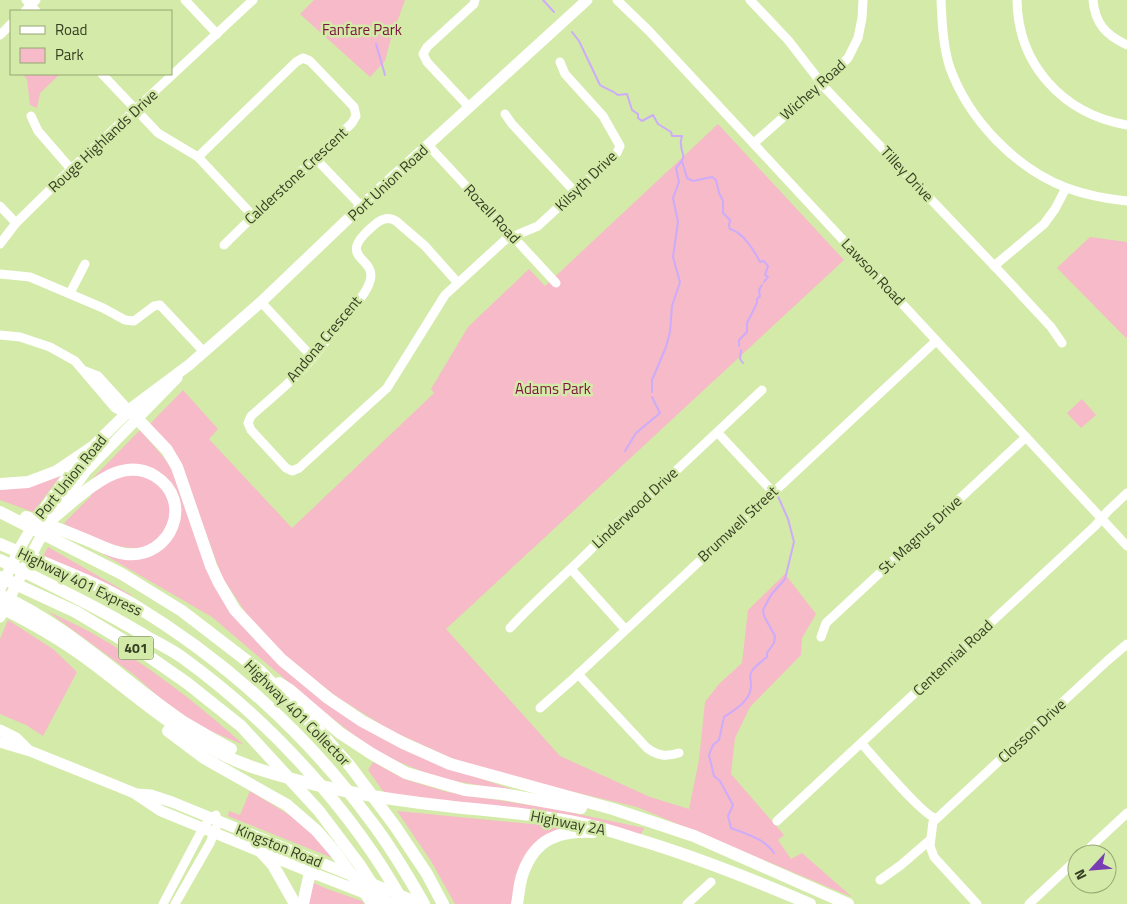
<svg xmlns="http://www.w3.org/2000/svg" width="1127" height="904" font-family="'Titillium Web',sans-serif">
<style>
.green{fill:#f6bac8}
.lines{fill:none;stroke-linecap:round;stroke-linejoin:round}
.stream{stroke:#cdacfa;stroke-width:2}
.minor{stroke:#fff;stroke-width:9}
.major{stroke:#fff;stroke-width:11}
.highway{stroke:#fff;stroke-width:12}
.labels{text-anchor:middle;stroke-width:5;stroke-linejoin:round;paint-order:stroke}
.shield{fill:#d4eaa8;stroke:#65724c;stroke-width:1}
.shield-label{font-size:14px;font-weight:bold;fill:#363f24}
.park-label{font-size:15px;fill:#7e133e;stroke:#d4eaa8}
.street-label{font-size:15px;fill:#363f24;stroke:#d4eaa8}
</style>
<rect width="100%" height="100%" fill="#d4eaa8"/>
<g class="green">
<path d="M314 0H405L390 42 385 61 370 77 300 14Z"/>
<path d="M22 74H60L40 93 37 108 30 105 27 79Z"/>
<path d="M718 124 844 260 446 629 560 756 650 797 689 809 699 760 705 702 719 684 742 663 748 610 785 574 816 614 802 638 801 655 750 707 735 738 731 774 784 835 778 840 791 859 802 853 852 897 637 807 499 774 449 757 390 730 337 697 284 656 250 619 222 577 192 496 150 424 183 390 218 429 209 439 292 528 431 396 434 393 431 389 434 384 468 327 529 269 545 286Z"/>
<path d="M1090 237 1127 242V339L1057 268Z"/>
<path d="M1082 399 1096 415 1081 428 1067 413Z"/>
<path d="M140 430 170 465 211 577 275 660 445 766 522 793 438 778 392 759 371 748 319 708 212 617 91 547 151 555 180 515 147 467 87 486 94 477Z"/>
<path d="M62 474 33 512 0 500V487Z"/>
<path d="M129 474C137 475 144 475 151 479 163 485 174 505 170 518 169 521 166 525 165 528 163 532 160 539 157 542 135 559 83 536 64 523L91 496V494L105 483Z"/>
<path d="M48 547 131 595 129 598 43 556Z"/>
<path d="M47 611C62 618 77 625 92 633 147 664 197 703 244 745L201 727 169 706 133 674Z"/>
<path d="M8 620 53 649 77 672 43 736 26 725 0 714V639Z"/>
<path d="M373 762 404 779 447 792 554 809 644 828 641 834 549 812 385 794 368 770Z"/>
<path d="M250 791 291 816 311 833 335 859 228 816 229 811 240 815Z"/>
<path d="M397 811 563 827V831L545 838 513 904H455L431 861Z"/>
<path d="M312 882C327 890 346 895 362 901L364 904H306Z"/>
</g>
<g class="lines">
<g class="stream">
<path d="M543 0 554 12"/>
<path d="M572 32 579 41 600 85C607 90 611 89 618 95L627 94 632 110 638 114V118L642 121 653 115 658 124 671 132 672 136H682C682 138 680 141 681 144 681 157 689 153 676 168L679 182 673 198 678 222 673 257 680 282 672 306 670 332 666 347 652 380V392"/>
<path d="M376 44 385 75"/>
<path d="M682 161 687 178 693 181 712 177 716 180 719 193 723 201V213L730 220 729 226 730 229C743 232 755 252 760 262L764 261 768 266 765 275 768 277 764 282"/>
<path d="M739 346V340L747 332V323L757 303V299L760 296 759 290 762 285"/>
<path d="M741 350 740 359 743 363"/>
<path d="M625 451 636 433 660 413 652 397"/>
<path d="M774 853C765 839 746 834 731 828L728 816 733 805 720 781 714 776 709 755 713 745 719 740 724 717C735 710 750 701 751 687 752 681 748 677 752 671 755 666 762 661 767 657V653L774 643 775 636 764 616 763 610 771 595 785 579 794 542 788 519 777 494"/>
</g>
<g class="minor">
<path d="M26 0 36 11"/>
<path d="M185 0 217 34"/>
<path d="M617 0 649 31 1127 546"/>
<path d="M750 0 788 40 826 89 999 271 1051 327 1062 343"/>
<path d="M941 0C942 22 943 47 950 68 969 120 1015 168 1067 188 1086 195 1107 199 1127 201"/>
<path d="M1017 0C1018 65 1063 114 1127 125"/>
<path d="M1093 0C1095 24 1106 35 1127 45"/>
<path d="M25 11 36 0"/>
<path d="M0 35 11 24"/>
<path d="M102 74 158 133 198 157 253 216"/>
<path d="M469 107 427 62 423 54 427 47 474 4 475 0"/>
<path d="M505 114 512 124 575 192"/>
<path d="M31 116 38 131 71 169"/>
<path d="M754 143 828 78 848 58 858 38 862 18 863 0"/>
<path d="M428 145 556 283"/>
<path d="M198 157 296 62 303 58 310 61 354 107 356 116 352 123C310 164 266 203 224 245"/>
<path d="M316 159 362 207"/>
<path d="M0 206 16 223"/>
<path d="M0 244 16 223 71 169 253 0"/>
<path d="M994 266 1044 224 1055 209 1066 188"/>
<path d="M0 274 30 277 103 308 125 320 134 321 154 306 160 305 204 352"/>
<path d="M458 283 425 246 396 221C390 217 384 218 378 222 330 260 378 255 370 281 366 295 352 308 343 319 330 335 317 354 302 370 286 386 268 401 251 416L248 423 251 430 286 468 292 471 299 468 387 388 445 295 505 240 538 226 617 153 620 146 603 116 565 74 560 62"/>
<path d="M70 293 85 264"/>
<path d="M261 302 312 357"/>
<path d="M0 335 20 337 50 347 75 361 115 408 120 411 129 410"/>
<path d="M85 371 98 376 129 410"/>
<path d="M718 433 773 492"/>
<path d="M571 569 625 629"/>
<path d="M510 628C532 604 557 582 581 559 603 538 624 515 648 497L762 390"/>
<path d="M821 637 826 623 1026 437"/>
<path d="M578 674 647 748C658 756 666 757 679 753"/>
<path d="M540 708 573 679 936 341"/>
<path d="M862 744C873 756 925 818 936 818"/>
<path d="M777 821 1095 526 1108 511 1127 493"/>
<path d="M1083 854 1127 813"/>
<path d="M880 880 901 865 930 840"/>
<path d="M163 904 203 828 210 819 216 815"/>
<path d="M175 904 210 843 216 828"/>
<path d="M687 904 711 882"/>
<path d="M977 904 934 857 930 846 933 822 1107 661 1127 644"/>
<path d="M1029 904 1077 859"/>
</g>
<g class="major">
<path d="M58 511 85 472 177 378"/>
<path d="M0 589 22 544 37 519 64 481 91 448 134 406 189 365 261 302 374 194 587 0"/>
<path d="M0 617 38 542 48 526"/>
<path d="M0 730 16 738 27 749"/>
<path d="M0 742 30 751 117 786 134 793 161 811 310 872 393 904"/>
<path d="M137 794 151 795 172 802 422 904"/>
</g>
<g class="highway">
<path d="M129 410 167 450 177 467 211 566 219 583 235 610 282 660 328 698 362 721 403 743 450 764 613 809 694 836 848 904"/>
<path d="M0 484 28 482 57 471 91 448"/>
<path d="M0 512 122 574 182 611 260 671 320 732 350 766 395 826 427 874 443 904"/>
<path d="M26 517C46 524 67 532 87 540 99 545 113 553 126 554 171 559 195 501 155 476 145 470 134 468 122 471 101 475 70 504 53 518"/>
<path d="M0 544C44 563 94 581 134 605 225 660 308 735 371 821 391 847 408 876 424 904"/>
<path d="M0 560C49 584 97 607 144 635 157 643 171 649 183 658 269 720 353 811 404 904"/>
<path d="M0 577 76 612 141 651 187 683 241 726 319 811 359 864 385 904"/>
<path d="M0 595C69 626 123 681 185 723 200 732 216 741 231 749"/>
<path d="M0 607C28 621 57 637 83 656 138 696 187 744 252 767 314 788 381 799 446 806 487 811 528 813 569 821 591 825 612 831 633 838 694 856 752 879 810 904"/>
<path d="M279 683 290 690 340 733 372 754 406 773 465 790 503 794 581 808"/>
<path d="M168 731 204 758 287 805 317 831 335 852 373 904"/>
<path d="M260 851 273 865 295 904"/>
<path d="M303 904 310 872"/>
<path d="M517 904C519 894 519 883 523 873 535 839 559 830 593 832"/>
</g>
</g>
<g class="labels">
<rect class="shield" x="118.5" y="636.5" width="35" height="23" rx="4"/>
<g class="shield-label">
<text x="136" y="653">401</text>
</g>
<g class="park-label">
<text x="362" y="35">Fanfare Park</text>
<text x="553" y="394">Adams Park</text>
</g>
<g class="street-label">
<text transform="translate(813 90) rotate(-42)" y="5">Wichey Road</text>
<text transform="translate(103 141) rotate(-43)" y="5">Rouge Highlands Drive</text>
<text transform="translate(907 174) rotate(47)" y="5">Tilley Drive</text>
<text transform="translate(296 176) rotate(-43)" y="5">Calderstone Crescent</text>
<text transform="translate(586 181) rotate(-44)" y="5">Kilsyth Drive</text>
<text transform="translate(388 183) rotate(-43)" y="5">Port Union Road</text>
<text transform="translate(492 214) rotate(47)" y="5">Rozell Road</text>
<text transform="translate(873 272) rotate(47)" y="5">Lawson Road</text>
<text transform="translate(324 339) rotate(-50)" y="5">Andona Crescent</text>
<text transform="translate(71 477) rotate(-51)" y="5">Port Union Road</text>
<text transform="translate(635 508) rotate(-43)" y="5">Linderwood Drive</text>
<text transform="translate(738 524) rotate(-43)" y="5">Brumwell Street</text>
<text transform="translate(920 535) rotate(-43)" y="5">St. Magnus Drive</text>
<text transform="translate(80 582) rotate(26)" y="5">Highway 401 Express</text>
<text transform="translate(953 658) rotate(-43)" y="5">Centennial Road</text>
<text transform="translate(297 713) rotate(45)" y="5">Highway 401 Collector</text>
<text transform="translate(1032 731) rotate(-43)" y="5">Closson Drive</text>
<text transform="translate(568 823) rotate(11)" y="5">Highway 2A</text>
<text transform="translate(279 846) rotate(22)" y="5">Kingston Road</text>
</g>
</g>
<rect x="10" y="10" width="162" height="65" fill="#d4eaa8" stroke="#95a673"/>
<rect x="20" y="26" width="25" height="8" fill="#ffffff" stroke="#95a673"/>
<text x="55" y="35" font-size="15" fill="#363f24">Road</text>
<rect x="20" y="48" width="25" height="15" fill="#f6bac8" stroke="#95a673"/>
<text x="55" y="60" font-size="15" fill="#363f24">Park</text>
<g transform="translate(1092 869) rotate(244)"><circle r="24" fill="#d4eaa8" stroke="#95a673"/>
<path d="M0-4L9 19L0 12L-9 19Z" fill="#783db3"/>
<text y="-8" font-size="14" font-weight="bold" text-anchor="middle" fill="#363f24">N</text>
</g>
</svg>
